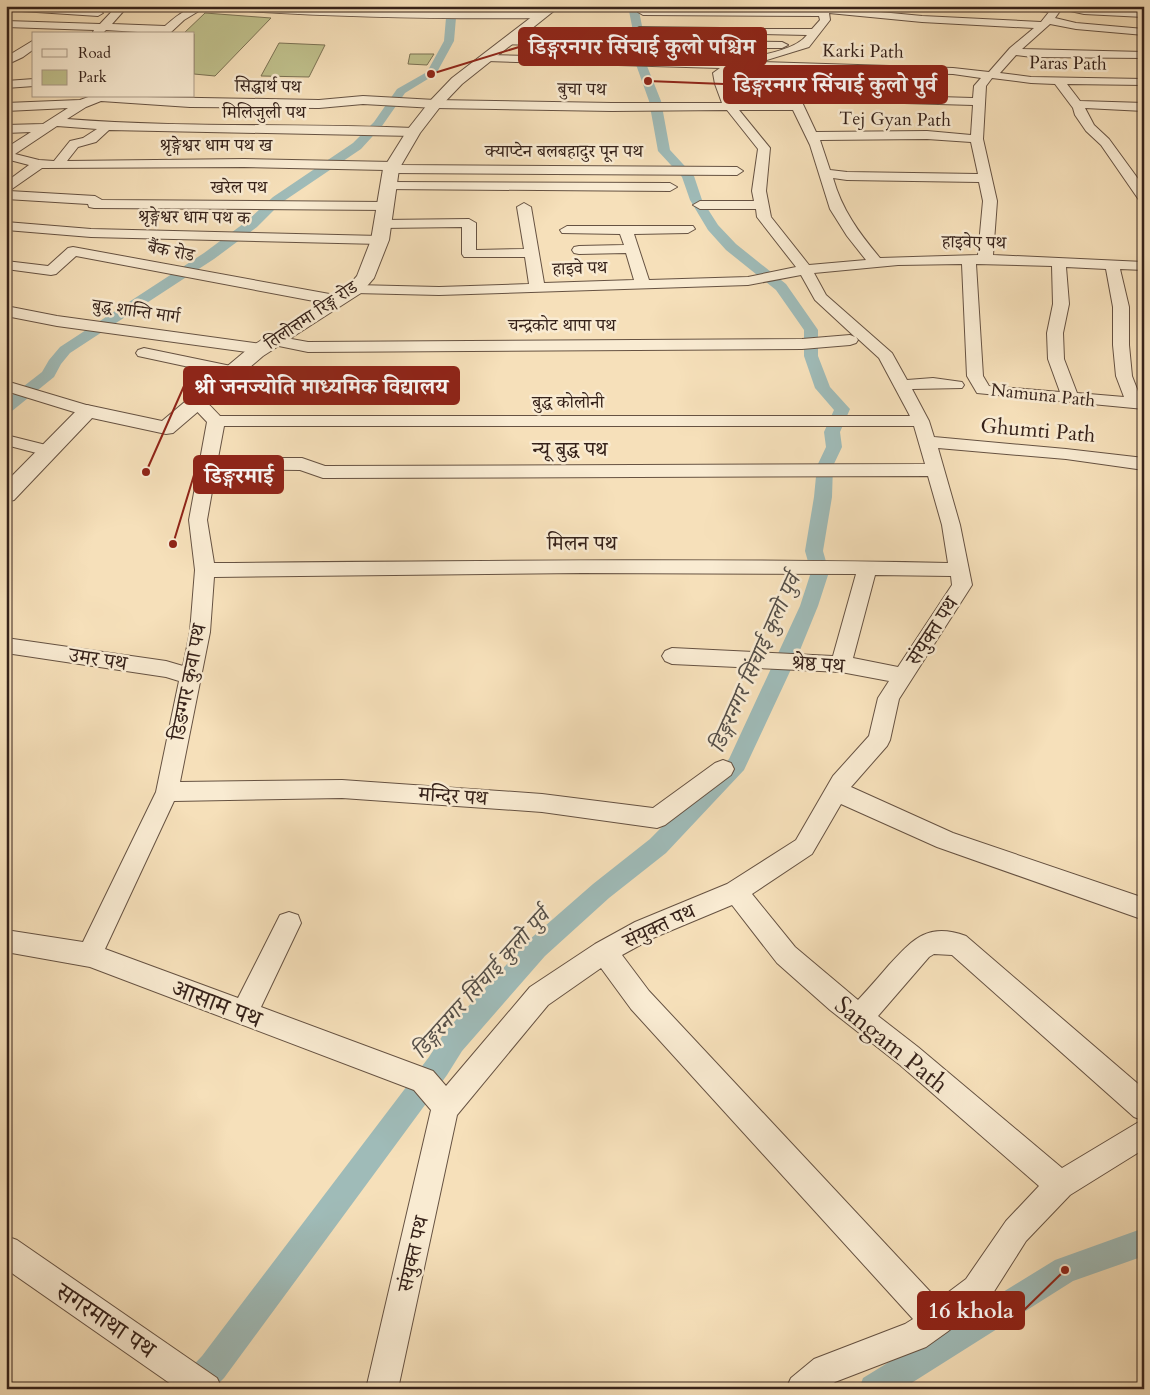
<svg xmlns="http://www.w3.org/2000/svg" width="1150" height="1395" font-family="Cardo,'Noto Serif Devanagari',serif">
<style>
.green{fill:#c0c18d;stroke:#7b7254}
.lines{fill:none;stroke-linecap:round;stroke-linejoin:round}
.canal{fill:#9fbbb8;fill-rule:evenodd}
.minor-casing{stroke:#665242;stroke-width:2}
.tertiary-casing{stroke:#665242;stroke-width:2}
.minor{fill:#f9ebd2;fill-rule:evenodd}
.tertiary{fill:#f9ebd2;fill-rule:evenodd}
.labels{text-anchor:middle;stroke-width:5;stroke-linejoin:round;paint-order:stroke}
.far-street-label{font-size:18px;fill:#36221a;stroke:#f9ebd2}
.street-label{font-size:21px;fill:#36221a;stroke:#f9ebd2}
.water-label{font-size:22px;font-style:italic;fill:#565049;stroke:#f9ebd2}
.near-street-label{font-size:25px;fill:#36221a;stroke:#f9ebd2}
.leader{fill:none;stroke:#8f2418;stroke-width:2}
.callout-dot{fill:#8f2418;stroke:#f9ebd2;stroke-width:2}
.callout{fill:#8f2418;stroke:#8f2418;stroke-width:2}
.callout-label{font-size:22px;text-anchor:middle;font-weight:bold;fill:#fff}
</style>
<rect width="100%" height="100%" fill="#f6e0ba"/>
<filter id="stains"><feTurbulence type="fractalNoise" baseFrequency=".004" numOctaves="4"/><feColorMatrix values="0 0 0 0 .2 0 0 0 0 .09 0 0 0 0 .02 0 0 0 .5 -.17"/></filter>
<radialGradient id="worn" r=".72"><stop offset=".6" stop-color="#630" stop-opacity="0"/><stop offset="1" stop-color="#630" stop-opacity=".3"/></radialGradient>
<g class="green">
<path d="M205 13 271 18 215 76 194 74V34H183Z"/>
<path d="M279 43 325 45 309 77 261 76Z"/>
<path d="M410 54H434L427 65 408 64Z"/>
</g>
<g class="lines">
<g class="canal">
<path d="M447 6H457L454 41 436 74 405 93 382 126 361 149 281 203 257 227 214 259 70 353 61 364 54 377 12 411 6 413V400L42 372 49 360 60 347 204 253 247 221 273 197 353 143 374 122 397 89 427 72 444 41Z"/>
<path d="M631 6H641L639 11 642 26 643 56 661 101 670 150 694 176 702 200 718 225 736 244 786 284 816 327 818 330V356L830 387 850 409 840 432 842 447 833 466 832 497 823 551 829 572 818 606 800 650 744 770 666 853 609 898 545 956 462 1051 447 1075 224 1378 213 1389H177L181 1378 202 1356 429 1057 444 1033 529 940 593 884 650 839 729 759 800 606 811 572 805 551 814 497 817 466 826 447 824 432 834 410 815 388 804 356V330L776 290 726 250 708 230 690 200 682 177 658 151 649 101 633 56 632 26 629 11Z"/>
<path d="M1144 1228V1256L1073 1281 902 1389H859L863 1378 1055 1260Z"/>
</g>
<g class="minor-casing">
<g id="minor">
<path d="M6 6 98 10 103 13 98 16 6 10Z"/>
<path d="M117 6H128L112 24 165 26C179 14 188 6 207 6L184 20 169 34 106 30 102 34H92L94 30 6 27V21L100 24Z"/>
<path d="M213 6 419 12H540L545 15 540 18C432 19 325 17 218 9Z"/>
<path d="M818 6 922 16 1041 22 1049 12 1020 9 1015 6H1077L1144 11V17L1084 14 1066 10 1060 11 1055 18 1076 23 1144 29V35L1076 29 1050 24 1022 49 1144 52V58L1032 57 1016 55 1000 73 1031 77 1144 79V85L1067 84 1080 101 1144 103V111L1085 108 1094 125 1109 139 1144 187V201L1139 200 1101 145 1086 131 1075 115 1073 108 1055 84 1031 83 992 78 986 86 983 139 997 201 993 255 1144 262V270L1120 269 1129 307V345L1132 376 1141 399H1144V409L977 393 967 376 962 264 898 265 814 273 826 295 892 353 907 380 933 378 962 382 964 385 962 388 912 389 929 421 934 437 1066 449 1144 458V470L1066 459 938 448 960 525 972 585 899 699 890 740 887 746 851 787 953 833 1144 898V920L937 847 841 804 812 854 752 894 795 947 858 1000C869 988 879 977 889 965 913 939 928 922 966 936L1144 1089V1149L1070 1195 1026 1241 988 1301 947 1332 926 1347 835 1382 827 1389H786L791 1378 814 1359 905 1324 913 1319 631 1009 601 968 548 1005 457 1115 398 1389H366L431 1110 414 1090 90 967 6 952V930L83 942 156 792 179 681 166 677 6 653V638L166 661 183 666 190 632 195 570 189 520 207 422 188 402 190 398C203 395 211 407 220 416H910L879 358 856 337 858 340 856 343 850 345 802 349 308 352 269 344 267 341 269 338 275 336 308 342 802 339 850 335 855 337 815 300 801 275 748 285 439 295 355 293 350 292 348 289 350 286 355 285 439 287 529 284 525 257H464L462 254V227L382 228 375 224 382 220 469 219 476 223V250L524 249 517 207 524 203 531 207 544 283 634 280 626 253 579 254 574 253 572 250 574 247 579 246 624 245 620 234 562 233 560 230 567 226H693L695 229 688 233 634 234 649 280 748 277 796 267 757 217 756 209H700L693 205 700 201H754L752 191 758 149 727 110 612 111 435 108 363 104 319 108 190 107 101 101 86 107 67 119C182 128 298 123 413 128L419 132 413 136 109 130 96 142 78 147 67 161 244 159 393 162 399 165 737 167 743 171 737 175 391 173 385 170 244 167 42 168 9 191 95 196 102 200 385 202 392 206 385 210 94 208 89 207 88 204 6 199V182L29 165 6 159V148L31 132 6 133V125L43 124 68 108 6 111V103L80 100 91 96 319 100 363 96 435 100 612 103H722L715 84 713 73 720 68 487 61 481 58 487 55 733 61C754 56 794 52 807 35L759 34 754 31 755 29H812L820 20 819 16 643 15 638 12 643 9 818 10ZM829 13 922 22 1034 28 1010 48 989 72 953 68 760 62 809 47 830 20ZM736 68 782 70 790 102 734 103 725 74ZM793 70 953 74 981 78 974 86 973 98 798 93ZM801 100 973 105 971 135 927 131 816 132ZM739 110H793L810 145 830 209 847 236 866 260 809 265 771 217 766 191 770 148ZM57 126 97 129 83 138 70 141 54 161 39 160 15 154ZM927 139 971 142 978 174 847 172 830 170 820 140ZM833 178 847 180 979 182 983 201 978 255 880 258C859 233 842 210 833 178ZM976 264 1052 266 1053 304 1047 333 1048 359 1060 392 989 386 983 376ZM1066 267 1106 269 1113 307V345L1116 376 1124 397 1077 393 1064 359 1063 333 1069 304ZM224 426H914L925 464 325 466 302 458H218ZM216 469 300 470 323 478 928 476 942 525 948 563C704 558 459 561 214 563L207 520ZM582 573 856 574 833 656 672 648 665 651 662 656 665 661 672 664 841 672 889 681 878 698 869 736 833 776 796 840 727 884 635 922 595 944 530 987 446 1086 433 1071 261 1007 301 923 298 915 289 912 280 915 238 998 105 949 174 801 342 798 542 812 657 828 665 825 731 775 734 769 731 763 723 760 715 763 653 808 542 794 342 780 180 782 210 632 214 577ZM875 575 951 576 952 585 898 667 853 658ZM732 905 777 963 830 1010 900 1065 1039 1186 1006 1221 966 1279 938 1300 649 991 622 955 653 938ZM934 954 952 955 1134 1117 1142 1120 1062 1168 918 1047 878 1016 929 957Z"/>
<path d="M639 27 721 28 726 31 721 34 635 32 634 30Z"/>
<path d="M506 39 782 42 788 45 782 48H656L502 44 501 42Z"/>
<path d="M34 40V49L23 57 6 65V57Z"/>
<path d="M34 79V86L6 88V81Z"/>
<path d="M388 182 670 183 677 187 670 191 383 189 381 186Z"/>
<path d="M6 222 91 229 380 236 385 237 387 240 385 243 380 244 91 237 6 230Z"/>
<path d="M73 247 335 295 340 297 343 300 340 303 335 305 76 256 56 274 51 275 6 269V261L48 266 68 248Z"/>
<path d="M6 306 57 316 261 344 267 346 269 349 267 352 261 354 57 326 6 316Z"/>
<path d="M144 348 231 366 237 368 239 371 237 374 231 376 138 356 136 353 138 350Z"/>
<path d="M6 381 93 407 95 411 93 415 87 416 6 391Z"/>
<path d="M6 435 54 447 57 451 54 455 48 456 6 445Z"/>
<path d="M6 1236 17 1240 217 1378 222 1389H178L6 1269Z"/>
</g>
</g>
<g class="tertiary-casing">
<path id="tertiary" d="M546 6H560L462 84 440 107 420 133 399 169 389 240 374 278 361 293 263 356 173 433 166 434 92 418 14 500 6 502V482L80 407 87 405 162 421 249 348 349 285 357 276 371 240 383 169 408 129 430 101 452 78Z"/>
</g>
<use href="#minor" class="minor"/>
<use href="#tertiary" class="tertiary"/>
</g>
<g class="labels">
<g class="far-street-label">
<text transform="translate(863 51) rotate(1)" y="6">Karki Path</text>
<text transform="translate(1068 63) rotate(1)" y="6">Paras Path</text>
<text transform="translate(268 86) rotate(1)" y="6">सिद्धार्थ पथ</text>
<text transform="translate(582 89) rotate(1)" y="6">बुचा पथ</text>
<text x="264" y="118">मिलिजुली पथ</text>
<text transform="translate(895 119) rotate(1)" y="6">Tej Gyan Path</text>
<text x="216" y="151">श्रृङ्गेश्वर धाम पथ ख</text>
<text x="564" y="157">क्याप्टेन बलबहादुर पून पथ</text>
<text x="239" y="193">खरेल पथ</text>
<text transform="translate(194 217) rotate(1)" y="6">श्रृङ्गेश्वर धाम पथ क</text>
<text transform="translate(974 242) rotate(1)" y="6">हाइवेए पथ</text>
<text transform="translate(171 251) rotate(11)" y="6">बैंक रोड</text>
<text transform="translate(580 268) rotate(-2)" y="6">हाइवे पथ</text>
<text transform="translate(136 311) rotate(8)" y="6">बुद्ध शान्ति मार्ग</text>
<text transform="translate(311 315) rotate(-34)" y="6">तिलोत्तमा रिङ्ग रोड</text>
<text x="562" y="331">चन्द्रकोट थापा पथ</text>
<text transform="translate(1043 395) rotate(6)" y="6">Namuna Path</text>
<text x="568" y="408">बुद्ध कोलोनी</text>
</g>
<g class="street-label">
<text transform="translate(1038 430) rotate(5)" y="7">Ghumti Path</text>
<text x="570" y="456">न्यू बुद्ध पथ</text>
<text x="582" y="550">मिलन पथ</text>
<text transform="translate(932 631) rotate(-57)" y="7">संयुक्त पथ</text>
<text transform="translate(98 659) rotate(9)" y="7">उमर पथ</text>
<text transform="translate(818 664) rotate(4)" y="7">श्रेष्ठ पथ</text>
<text transform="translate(188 682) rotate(-79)" y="7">डिङग्गर कुवा पथ</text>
<text transform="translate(453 796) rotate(4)" y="7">मन्दिर पथ</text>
<text transform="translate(659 926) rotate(-25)" y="7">संयुक्त पथ</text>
<text transform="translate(413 1254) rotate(-77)" y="7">संयुक्त पथ</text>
</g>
<g class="water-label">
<text transform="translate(754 663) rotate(-66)" y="8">डिङ्गरनगर सिंचाई कुलो पुर्व</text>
<text transform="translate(480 983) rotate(-48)" y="8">डिङ्गरनगर सिंचाई कुलो पुर्व</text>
</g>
<g class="near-street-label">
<text transform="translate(217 1003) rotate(21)" y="9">आसाम पथ</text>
<text transform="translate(892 1044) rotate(39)" y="9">Sangam Path</text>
<text transform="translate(106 1320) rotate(34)" y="9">सगरमाथा पथ</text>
</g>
</g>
<path class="leader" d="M431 74L519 47M648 81L724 84M146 472L184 386M173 544L194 475M1065 1270L1024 1310"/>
<g class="callout-dot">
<circle cx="431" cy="74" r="5"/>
<circle cx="648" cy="81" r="5"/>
<circle cx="146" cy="472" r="5"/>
<circle cx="173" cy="544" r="5"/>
<circle cx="1065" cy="1270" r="5"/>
</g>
<g class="callout">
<rect x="519" y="28" width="247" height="37" rx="5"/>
<rect x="724" y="66" width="223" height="37" rx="5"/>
<rect x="184" y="367" width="275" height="37" rx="5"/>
<rect x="194" y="456" width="89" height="37" rx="5"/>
<rect x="918" y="1292" width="106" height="37" rx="5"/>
</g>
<g class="callout-label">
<text x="642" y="54">डिङ्गरनगर सिंचाई कुलो पश्चिम</text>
<text x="835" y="92">डिङ्गरनगर सिंचाई कुलो पुर्व</text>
<text x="321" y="394">श्री जनज्योति माध्यमिक विद्यालय</text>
<text x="239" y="483">डिङ्गरमाई</text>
<text x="971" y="1318">16 khola</text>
</g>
<rect width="1150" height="1395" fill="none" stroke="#f6e0ba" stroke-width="25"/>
<rect x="8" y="8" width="1135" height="1380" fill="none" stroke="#36221a" stroke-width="2.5"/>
<rect x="12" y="12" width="1125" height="1370" fill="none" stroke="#36221a"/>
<rect x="32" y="32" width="162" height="65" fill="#f9ebd2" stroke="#ab9b88"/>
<rect x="42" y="49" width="25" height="8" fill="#f9ebd2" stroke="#ab9b88"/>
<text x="78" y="58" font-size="15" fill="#36221a">Road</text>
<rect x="42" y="70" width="25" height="15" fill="#c0c18d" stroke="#ab9b88"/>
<text x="78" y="82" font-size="15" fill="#36221a">Park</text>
<rect width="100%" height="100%" filter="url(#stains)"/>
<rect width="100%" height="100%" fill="url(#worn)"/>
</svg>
